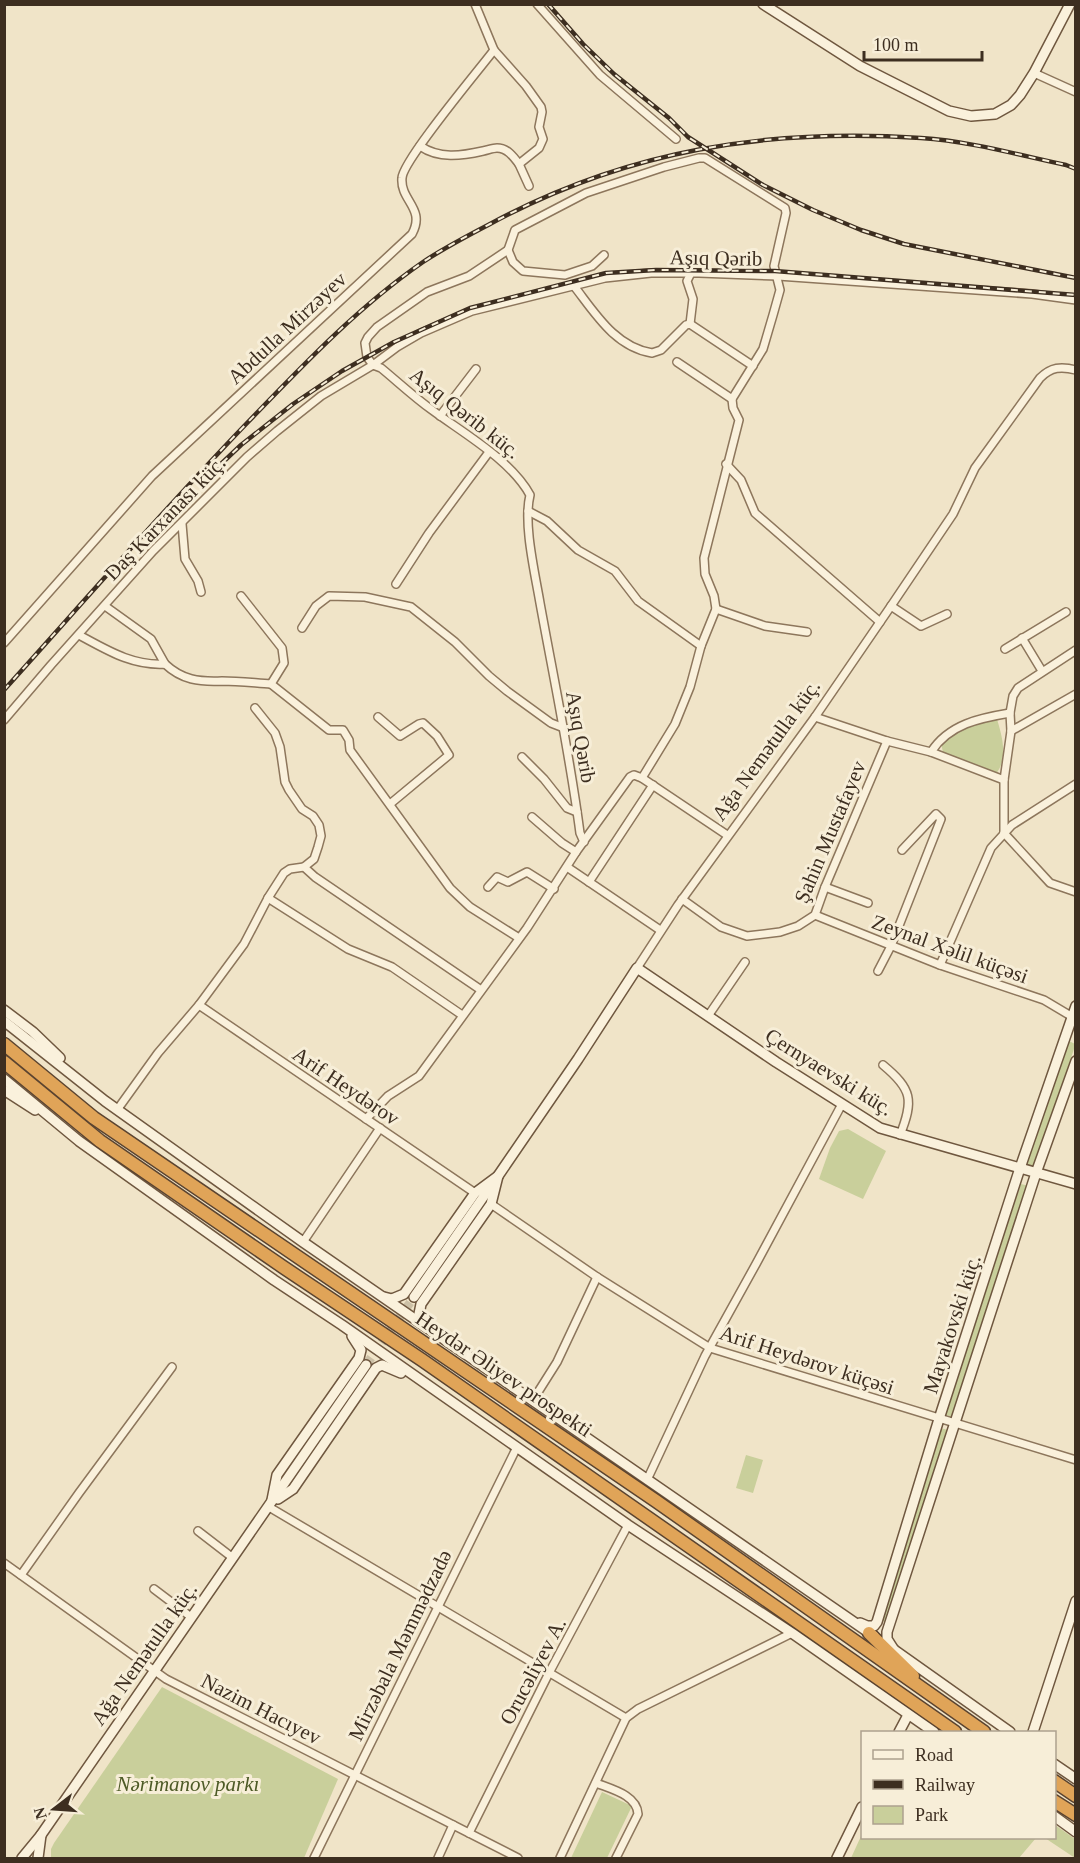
<svg xmlns="http://www.w3.org/2000/svg" width="1080" height="1863" font-family="'Times New Roman',serif">
<style>
.green{fill:#c9cf9b}
.lines{fill:none;stroke-linecap:round;stroke-linejoin:round}
.secondary-tunnel{stroke:#ccc0a6;stroke-width:9;stroke-dasharray:9 4.5;stroke-linecap:butt}
.street-casing{stroke:#8d765c;stroke-width:10}
.secondary-casing{stroke:#6f573f;stroke-width:12}
.highway-casing{stroke:#5b4430;stroke-width:15}
.street{stroke:#faf1dc;stroke-width:7}
.secondary{stroke:#faf1dc;stroke-width:9}
.highway{stroke:#e0a458;stroke-width:12}
.rail-casing{stroke:#3d2e20;stroke-width:4.5}
.rail{stroke:#f7eed8;stroke-width:2;stroke-dasharray:7;stroke-linecap:butt}
.labels{text-anchor:middle;stroke-width:6;stroke-linejoin:round;paint-order:stroke}
.street-label{font-size:21px;fill:#3d2e20;stroke:#f7eed8}
.park-label{font-size:21px;font-style:italic;fill:#4d5a26;stroke:#f7eed8}
</style>
<rect width="100%" height="100%" fill="#f0e4c8"/>
<g class="green">
<path d="M997 719C1002 736 1009 759 995 775L943 753 941 742 978 722Z"/>
<path d="M1069 1041 1075 1044V1046L1033 1170 1026 1167Z"/>
<path d="M848 1129 886 1151 863 1199 819 1179 830 1148 839 1131Z"/>
<path d="M1021 1184 1029 1186 952 1417 944 1414Z"/>
<path d="M940 1428 948 1430 887 1623 881 1620Z"/>
<path d="M746 1455 763 1460 753 1493 736 1488Z"/>
<path d="M162 1687 338 1779 304 1858H51V1849L54 1843Z"/>
<path d="M602 1792 632 1806 607 1858H571Z"/>
<path d="M1055 1825 1075 1839V1858L1045 1838H1054Z"/>
<path d="M862 1834V1838H1036L1019 1858H851Z"/>
</g>
<g class="lines">
<path class="secondary-tunnel" d="M366 1365 414 1297"/>
<g class="street-casing">
<g id="street">
<path d="M537 4 600 75 676 139"/>
<path d="M1034 73 1076 92"/>
<path d="M420 146C439 159 461 156 483 151 488 150 493 148 497 148 507 148 513 156 519 164L539 148 543 139 539 127 542 112 541 107 526 86 494 50"/>
<path d="M519 164 529 186"/>
<path d="M604 255 592 266 565 275 523 271 513 262 508 250 515 230 586 193 664 167 699 158H705L785 208 786 213 774 266 780 290 773 315 763 349 732 399 733 408 739 420 704 558 705 574 714 596 716 609 701 646 690 687 675 724 642 778"/>
<path d="M574 286C595 313 615 347 652 353L661 350 686 325 690 324 753 366"/>
<path d="M690 324 693 299 687 281 691 273"/>
<path d="M677 362 732 399"/>
<path d="M373 365 381 368C398 382 414 397 432 410 463 433 511 460 530 495 523 524 535 573 540 603 554 680 570 756 580 833L584 842"/>
<path d="M373 365 367 357 365 343 368 337 377 327 427 292 469 276 508 250"/>
<path d="M440 416 476 369"/>
<path d="M726 464 741 480 755 513 880 622"/>
<path d="M528 511 547 521 578 550 615 571 638 601 701 646"/>
<path d="M182 524 185 559 198 581 201 592"/>
<path d="M396 584 429 533 489 452"/>
<path d="M241 596 282 648 284 663 271 684 329 730H343L349 740 350 750 450 888 470 907 519 938"/>
<path d="M105 606 151 639 165 664"/>
<path d="M891 606 921 626 947 614"/>
<path d="M716 609 765 626 807 632"/>
<path d="M302 628 316 606 329 596 365 597 411 607 455 642 489 676 507 691 551 723 564 728"/>
<path d="M79 635C107 650 132 666 165 664 182 680 199 682 222 681 238 681 255 683 271 684"/>
<path d="M1022 638 1042 671"/>
<path d="M4 643 152 476 412 234C426 208 400 201 402 178 403 160 479 70 494 50L475 4"/>
<path d="M1005 649 1066 612"/>
<path d="M378 717 400 736 419 724 423 723 437 736 449 755 390 804"/>
<path d="M815 717 887 741 931 752 1004 780"/>
<path d="M4 720 51 665 153 551 247 457 277 431 321 396 373 365 397 347 421 333 472 311 605 278 651 273H699L778 276 1032 294 1076 300"/>
<path d="M1011 731 1076 694"/>
<path d="M931 752C949 724 980 718 1010 713"/>
<path d="M522 757 544 779 567 808 577 812"/>
<path d="M532 817 562 843 576 852"/>
<path d="M1004 833V780L1011 731 1010 713 1013 696 1018 688 1076 650"/>
<path d="M1004 833 1050 883 1076 892"/>
<path d="M304 867 315 877 481 990"/>
<path d="M567 867 660 930"/>
<path d="M589 882 653 785"/>
<path d="M488 887 497 877 508 882 527 872 554 889"/>
<path d="M825 887 868 903"/>
<path d="M268 898 348 949 392 967 462 1015"/>
<path d="M682 899 721 927 747 936 780 932 798 926 815 915 825 887 887 741"/>
<path d="M815 915 940 965 1044 1000 1076 1019"/>
<path d="M940 965 991 848 1012 825 1076 784"/>
<path d="M637 968 678 905 815 717 891 606 953 514 975 468 1040 378C1051 367 1061 366 1076 370"/>
<path d="M878 971 891 946 941 819 936 814 902 850"/>
<path d="M199 1005 475 1193"/>
<path d="M708 1016 745 962"/>
<path d="M883 1065C912 1089 914 1100 900 1135"/>
<path d="M117 1110 158 1053 199 1005 244 944 268 898 284 873 290 869 304 867 314 859 318 847 321 836 319 825 313 816 302 809 289 790 285 782 280 747 275 733 255 708"/>
<path d="M366 1119 388 1096 419 1076 527 928 576 852 630 777 634 775 642 778 727 835"/>
<path d="M491 1204 597 1277 710 1348 1076 1460"/>
<path d="M303 1242 380 1128"/>
<path d="M533 1400 557 1362 597 1277"/>
<path d="M647 1480 705 1356 756 1264 842 1104"/>
<path d="M269 1507 626 1718"/>
<path d="M198 1531 233 1558"/>
<path d="M4 1563 166 1679 518 1858"/>
<path d="M21 1575 79 1493 172 1367"/>
<path d="M154 1589 191 1617"/>
<path d="M596 1783C611 1789 637 1795 638 1814L616 1858"/>
<path d="M469 1833 549 1673 628 1525"/>
<path d="M314 1858C382 1722 448 1584 517 1447"/>
<path d="M438 1858 453 1825"/>
<path d="M560 1858 626 1718 638 1709 792 1633"/>
</g>
</g>
<g class="secondary-casing">
<g id="secondary">
<path d="M763 4 860 66 949 111 971 116 995 114 1011 105 1020 95 1034 73 1070 4"/>
<path d="M4 1010 33 1032 60 1058"/>
<path d="M4 1021 105 1101 303 1242 874 1636"/>
<path d="M4 1079 79 1141 274 1280 342 1325 628 1525 792 1633 934 1732"/>
<path d="M4 1090 35 1110"/>
<path d="M384 1297 392 1299 404 1294 475 1193 498 1176 578 1059 637 968 776 1062 880 1128 1076 1184"/>
<path d="M414 1297 493 1183"/>
<path d="M426 1325 419 1314 421 1304 491 1204 498 1176"/>
<path d="M278 1499 293 1489 376 1368 382 1365 401 1373"/>
<path d="M272 1500 277 1475 359 1358 361 1350 352 1336"/>
<path d="M860 1623 867 1626H874L877 1622 939 1419 1020 1168 1076 1006"/>
<path d="M890 1647 1010 1732"/>
<path d="M894 1650 887 1639V1632L1036 1173 1076 1061"/>
<path d="M899 1732 908 1715"/>
<path d="M1033 1732 1076 1601"/>
<path d="M1054 1764 1076 1779"/>
<path d="M1054 1816 1076 1832"/>
<path d="M22 1858 41 1835 366 1365"/>
<path d="M38 1858 41 1835"/>
<path d="M837 1858 862 1807"/>
</g>
</g>
<g class="highway-casing">
<g id="highway">
<path d="M4 1044 94 1118 656 1501 984 1732"/>
<path d="M4 1062 100 1141 283 1267 422 1360 955 1732"/>
<path d="M869 1633 913 1676"/>
<path d="M1054 1781 1076 1796"/>
<path d="M1054 1801 1076 1815"/>
</g>
</g>
<use href="#street" class="street"/>
<use href="#secondary" class="secondary"/>
<use href="#highway" class="highway"/>
<g class="rail-casing">
<g id="rail">
<path d="M548 4 583 44 614 74 669 118 688 137 763 185 813 210 861 230 904 244 1076 278"/>
<path d="M202 482 241 445 293 404 342 371 394 342 470 308 606 273 656 270 775 271 1076 295"/>
<path d="M4 690C85 600 165 508 249 421 304 364 358 307 423 262 444 248 467 236 490 224 627 150 767 128 921 138 969 141 1019 155 1066 165L1076 169"/>
</g>
</g>
<use href="#rail" class="rail"/>
</g>
<g class="labels">
<g class="street-label">
<text transform="translate(716 258) rotate(1)" y="7">Aşıq Qərib</text>
<text transform="translate(287 328) rotate(-43)" y="7">Abdulla Mirzəyev</text>
<text transform="translate(465 413) rotate(38)" y="7">Aşıq Qərib küç.</text>
<text transform="translate(165 518) rotate(-46)" y="7">Daş Karxanası küç.</text>
<text transform="translate(581 737) rotate(80)" y="7">Aşıq Qərib</text>
<text transform="translate(766 750) rotate(-54)" y="7">Ağa Nemətulla küç.</text>
<text transform="translate(830 832) rotate(-67)" y="7">Şahin Mustafayev</text>
<text transform="translate(950 949) rotate(20)" y="7">Zeynal Xəlil küçəsi</text>
<text transform="translate(829 1072) rotate(32)" y="7">Çernyaevski küç.</text>
<text transform="translate(346 1086) rotate(34)" y="7">Arif Heydərov</text>
<text transform="translate(952 1324) rotate(-72)" y="7">Mayakovski küç.</text>
<text transform="translate(807 1360) rotate(18)" y="7">Arif Heydərov küçəsi</text>
<text transform="translate(504 1374) rotate(34)" y="7">Heydər Əliyev prospekti</text>
<text transform="translate(400 1645) rotate(-64)" y="7">Mirzəbala Məmmədzadə</text>
<text transform="translate(144 1654) rotate(-55)" y="7">Ağa Nemətulla küç.</text>
<text transform="translate(533 1671) rotate(-62)" y="7">Orucəliyev A.</text>
<text transform="translate(261 1709) rotate(27)" y="7">Nazim Hacıyev</text>
</g>
<g class="park-label">
<text x="188" y="1791">Nərimanov parkı</text>
</g>
</g>
<rect width="1080" height="1863" fill="none" stroke="#3d2e20" stroke-width="12"/>
<rect x="861" y="1731" width="195" height="108" fill="#f7eed8" stroke="#ada18e" stroke-width="1.5"/>
<rect x="873" y="1750" width="30" height="9" fill="#faf1dc" stroke="#ada18e" stroke-width="1.5"/>
<text x="915" y="1761" font-size="18" fill="#3d2e20">Road</text>
<rect x="873" y="1780" width="30" height="9" fill="#3d2e20" stroke="#ada18e" stroke-width="1.5"/>
<text x="915" y="1791" font-size="18" fill="#3d2e20">Railway</text>
<rect x="873" y="1806" width="30" height="18" fill="#c9cf9b" stroke="#ada18e" stroke-width="1.5"/>
<text x="915" y="1821" font-size="18" fill="#3d2e20">Park</text>
<g transform="translate(54 1809) rotate(253)" stroke="#f7eed8" stroke-width="4.5" paint-order="stroke">
<path d="M0-4.5L10 22L0 15L-10 22Z" fill="#3d2e20"/>
<text y="-9" font-size="16" font-weight="bold" text-anchor="middle" fill="#3d2e20">N</text>
</g>
<path d="M864 51v9h118v-9" fill="none" stroke="#3d2e20" stroke-width="3"/>
<text x="873" y="51" font-size="18" fill="#3d2e20" stroke="#f7eed8" stroke-width="4.5" paint-order="stroke">100 m</text>
</svg>
